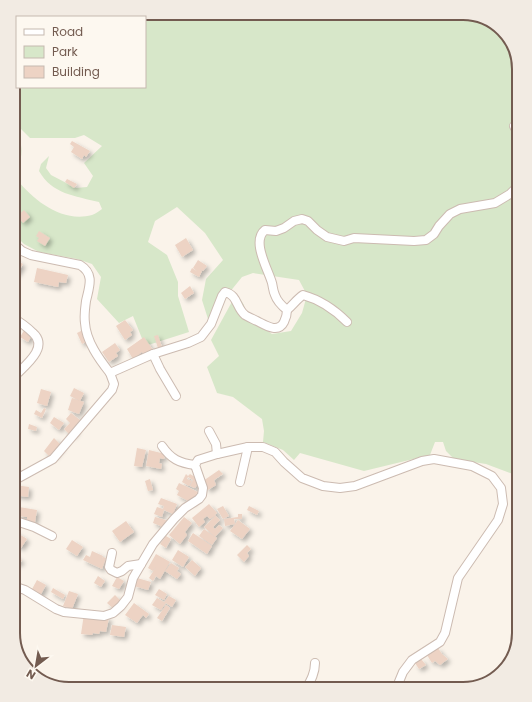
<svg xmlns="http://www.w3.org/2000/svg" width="532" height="702" font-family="Poppins,sans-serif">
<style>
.green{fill:#d7e7c9}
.building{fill:#edd3c4;filter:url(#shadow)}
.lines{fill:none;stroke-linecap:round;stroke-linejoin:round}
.minor-casing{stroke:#ccbbb1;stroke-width:10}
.minor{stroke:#fff;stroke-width:8}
.rim{fill:none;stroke:#735b50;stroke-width:2}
</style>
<defs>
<filter id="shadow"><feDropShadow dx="3" dy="3" stdDeviation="2" flood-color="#0004"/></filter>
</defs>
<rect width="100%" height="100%" fill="#faf3ea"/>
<path class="green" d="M69 13H466L491 21 510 38 519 69V505L511 507 514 495 519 487 517 479 513 474 486 464 454 459 446 451 443 442H435L430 455 364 471 300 453 294 460 283 450 263 442 264 431 262 419 233 397 217 393 207 367 219 356 211 340 234 298 240 299 244 305 245 316 272 334 291 331 302 313 307 295 299 280 253 273 242 277 208 319 202 300 206 279 223 260 205 233 177 207 155 221 148 242 167 255 178 282V296L189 332 145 346 133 316 119 323 97 299 101 277 92 264 77 259 39 252 24 244 13 233V147L21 145C23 157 18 168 17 180 35 201 62 223 92 215 95 214 99 211 102 209L99 202C75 196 52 194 39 171L41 164 49 156 46 168 51 175 76 188 87 187 93 176 84 163 102 146 84 135 75 138H30L13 121V65L17 57V87H145V17H59Z"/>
<g class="building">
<path d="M72 141 90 151 86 157 84 155 82 159 71 152 74 147 70 144Z"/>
<path d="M67 179 77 184 74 188 65 182Z"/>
<path d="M24 210 30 217 23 223 17 216Z"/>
<path d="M39 231 50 238 45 246 37 241 39 238 36 236Z"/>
<path d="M186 238 193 250 182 257 175 245Z"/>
<path d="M14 259 23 264 17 274 13 272V261Z"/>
<path d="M198 260 207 266 203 271 199 269 202 271 199 277 190 272 192 268 198 272 193 268Z"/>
<path d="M37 268 68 275 66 283 59 282 58 287 34 282Z"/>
<path d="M190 286 194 293 185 299 181 293Z"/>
<path d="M125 320 133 330 130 332 132 335 125 340 116 326Z"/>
<path d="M25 329 33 333 28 342 20 337Z"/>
<path d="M83 330 88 341 82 344 77 333Z"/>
<path d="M158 335 162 347 158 348 154 336Z"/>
<path d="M144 337 153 350 145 356 142 352 133 359 127 349Z"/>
<path d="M115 343 120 350 116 353 118 356 109 362 102 352Z"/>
<path d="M74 388 84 393 80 401 70 396Z"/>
<path d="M41 389 51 392 47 406 37 403Z"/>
<path d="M72 398 84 402 79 414 68 410Z"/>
<path d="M44 408 46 409 42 418 34 414 36 410 41 413Z"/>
<path d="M71 413 80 420 74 427 77 430 71 436 64 429 70 423 66 419Z"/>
<path d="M54 417 64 423 59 430 50 423Z"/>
<path d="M29 424 37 427 36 431 28 429Z"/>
<path d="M54 438 62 446 54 456 51 454 49 456 44 451Z"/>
<path d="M137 448 146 450 142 467 134 466Z"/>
<path d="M149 450 165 454 164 459 160 458 159 463 162 464 161 469 146 466Z"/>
<path d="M219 470 223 474 214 480 216 485 208 490 203 481Z"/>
<path d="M186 474 188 476 190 474 200 480 195 488 190 486 193 480 188 477 187 479 192 481 189 486 182 482Z"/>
<path d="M150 479 153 490 148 491 145 481Z"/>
<path d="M179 483 198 492 192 503 177 495 179 491 176 489Z"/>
<path d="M15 485 29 487 28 497 14 495Z"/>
<path d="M161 498 177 504 173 514 164 510 162 517 154 514 157 507 163 509 164 506 158 504Z"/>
<path d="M209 504 217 513 215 515 220 520 213 527 215 529 219 525 223 528 215 537 217 538 212 545 199 536 204 529 215 537 204 527 215 516 210 519 207 516 203 519 205 522 199 527 192 518Z"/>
<path d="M223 506 229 516 223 519 217 509Z"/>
<path d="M249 506 259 511 257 515 247 510Z"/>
<path d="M19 507 37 510 35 522 27 521V517L18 516Z"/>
<path d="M238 514H242V519H234L235 524 225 526 224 519 238 517Z"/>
<path d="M155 517 166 520 163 527 153 523Z"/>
<path d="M184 517 192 523 185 532 187 535 180 544 169 535Z"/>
<path d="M238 520 250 529 242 539 230 531Z"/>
<path d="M126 521 134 532 120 542 112 531Z"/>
<path d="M14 531 27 539 21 548 13 543 15 537 13 536Z"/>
<path d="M193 533 212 546 207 554 188 541Z"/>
<path d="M166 536 171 539 166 548 160 544Z"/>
<path d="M72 540 83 547 77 556 66 549Z"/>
<path d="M247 545 251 549 247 553 249 556 244 562 237 555Z"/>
<path d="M178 550 189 557 183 567 172 560Z"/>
<path d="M92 551 103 556 101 561 103 557 106 558 102 569 83 560 86 555 90 557Z"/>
<path d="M156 554 170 562 160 579 156 576 153 581 149 578 156 567 153 571 148 568Z"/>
<path d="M13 555 22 560 19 564 16 562 13 568Z"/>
<path d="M192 560 201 568 195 576 185 567Z"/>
<path d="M171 563 179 568 177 571 181 574 177 579 165 571Z"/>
<path d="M98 576 105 581 101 587 94 583Z"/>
<path d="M117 577 124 581 119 589 112 586Z"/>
<path d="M137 578 151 582 148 590 134 586Z"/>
<path d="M37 580 46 585 40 596 31 591Z"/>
<path d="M53 588 65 595 63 599 51 592Z"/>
<path d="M159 589 167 594 164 600 155 595Z"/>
<path d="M69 591 78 594 72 609 63 606Z"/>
<path d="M115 595 122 602 115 610 107 603Z"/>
<path d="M169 596 176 600 172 607 166 603 161 610 152 605 157 598 164 602Z"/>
<path d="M134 603 149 614 146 618 143 615 137 623 125 615Z"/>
<path d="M166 605 170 608 162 621 157 618Z"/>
<path d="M84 614 109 618 106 632 100 631 99 634 93 633 92 635 81 634Z"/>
<path d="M112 625 126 627 124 637 110 635Z"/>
<path d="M438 648 442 654 448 659 440 665 435 661 432 663 427 655Z"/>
<path d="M421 659 426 665 419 669 415 663Z"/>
<path d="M475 680 476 685 463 689H458L456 685Z"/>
<path d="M266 682H272L273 689H267Z"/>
</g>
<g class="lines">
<g class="minor-casing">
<g id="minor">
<path d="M514 126 519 135"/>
<path d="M13 243 22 251 31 255 80 265C95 274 89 287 86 301 85 308 84 316 85 323 86 341 99 359 110 373"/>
<path d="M287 310C293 305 297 299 303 295 321 300 334 309 347 322"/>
<path d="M153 354 160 369 176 396"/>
<path d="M13 378C23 367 50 348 33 333 27 327 20 322 13 318"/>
<path d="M209 431 216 444 217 454"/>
<path d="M162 446C171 459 179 463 195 465"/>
<path d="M13 481 53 459 112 390 114 384 110 373 153 354 188 343 201 337 211 324 222 296 225 292C238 295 236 308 245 315 248 317 253 319 257 321 265 325 278 334 284 322 286 318 287 315 287 310 282 306 277 301 275 295 273 291 273 287 272 283 268 269 251 241 265 230L276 231 284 228 294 221 302 219 308 221 317 230 327 237 344 241 354 238 414 241 426 240 434 234 439 226 450 214 460 209 495 203 510 194 516 188 519 178"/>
<path d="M240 482 248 447"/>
<path d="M13 520 34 527 52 536"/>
<path d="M112 553 109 567 111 570 117 573 122 571 128 566 141 564"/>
<path d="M13 586 25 590 56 609 64 612 104 616 113 613 121 606 128 597 133 578 153 544 174 519 185 508 199 499 202 495 203 488 195 465 198 460 217 454 248 447H263L275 452 284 462 302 478 323 486 340 488 355 486 422 461 434 459 472 466 492 476 501 488 503 504 498 520 458 578 445 633 440 642 412 660 403 672 396 689"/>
<path d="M306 689C311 680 315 673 315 663"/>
</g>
</g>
<use href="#minor" class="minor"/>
</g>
<path d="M0 0H532V702H0ZM69 20H463A49 49 0 0 1 512 69V633A49 49 0 0 1 463 682H69A49 49 0 0 1 20 633V69A49 49 0 0 1 69 20Z" fill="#f2ebe3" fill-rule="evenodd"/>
<path class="rim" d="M69 20H463A49 49 0 0 1 512 69V633A49 49 0 0 1 463 682H69A49 49 0 0 1 20 633V69A49 49 0 0 1 69 20Z"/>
<rect x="16" y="16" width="130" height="72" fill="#fdf8f0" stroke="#c6b9b0"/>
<rect x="24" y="29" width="20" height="6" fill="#ffffff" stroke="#c6b9b0"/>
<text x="52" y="36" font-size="12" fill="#735b50">Road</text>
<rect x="24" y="46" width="20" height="12" fill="#d7e7c9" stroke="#c6b9b0"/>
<text x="52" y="56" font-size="12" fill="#735b50">Park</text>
<rect x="24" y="66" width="20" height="12" fill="#edd3c4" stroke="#c6b9b0"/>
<text x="52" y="76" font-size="12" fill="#735b50">Building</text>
<g transform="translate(36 666) rotate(211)" stroke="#fdf8f0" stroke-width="3" paint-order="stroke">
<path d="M0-3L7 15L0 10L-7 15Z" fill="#735b50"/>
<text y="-6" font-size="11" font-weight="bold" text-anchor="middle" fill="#735b50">N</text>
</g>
</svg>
